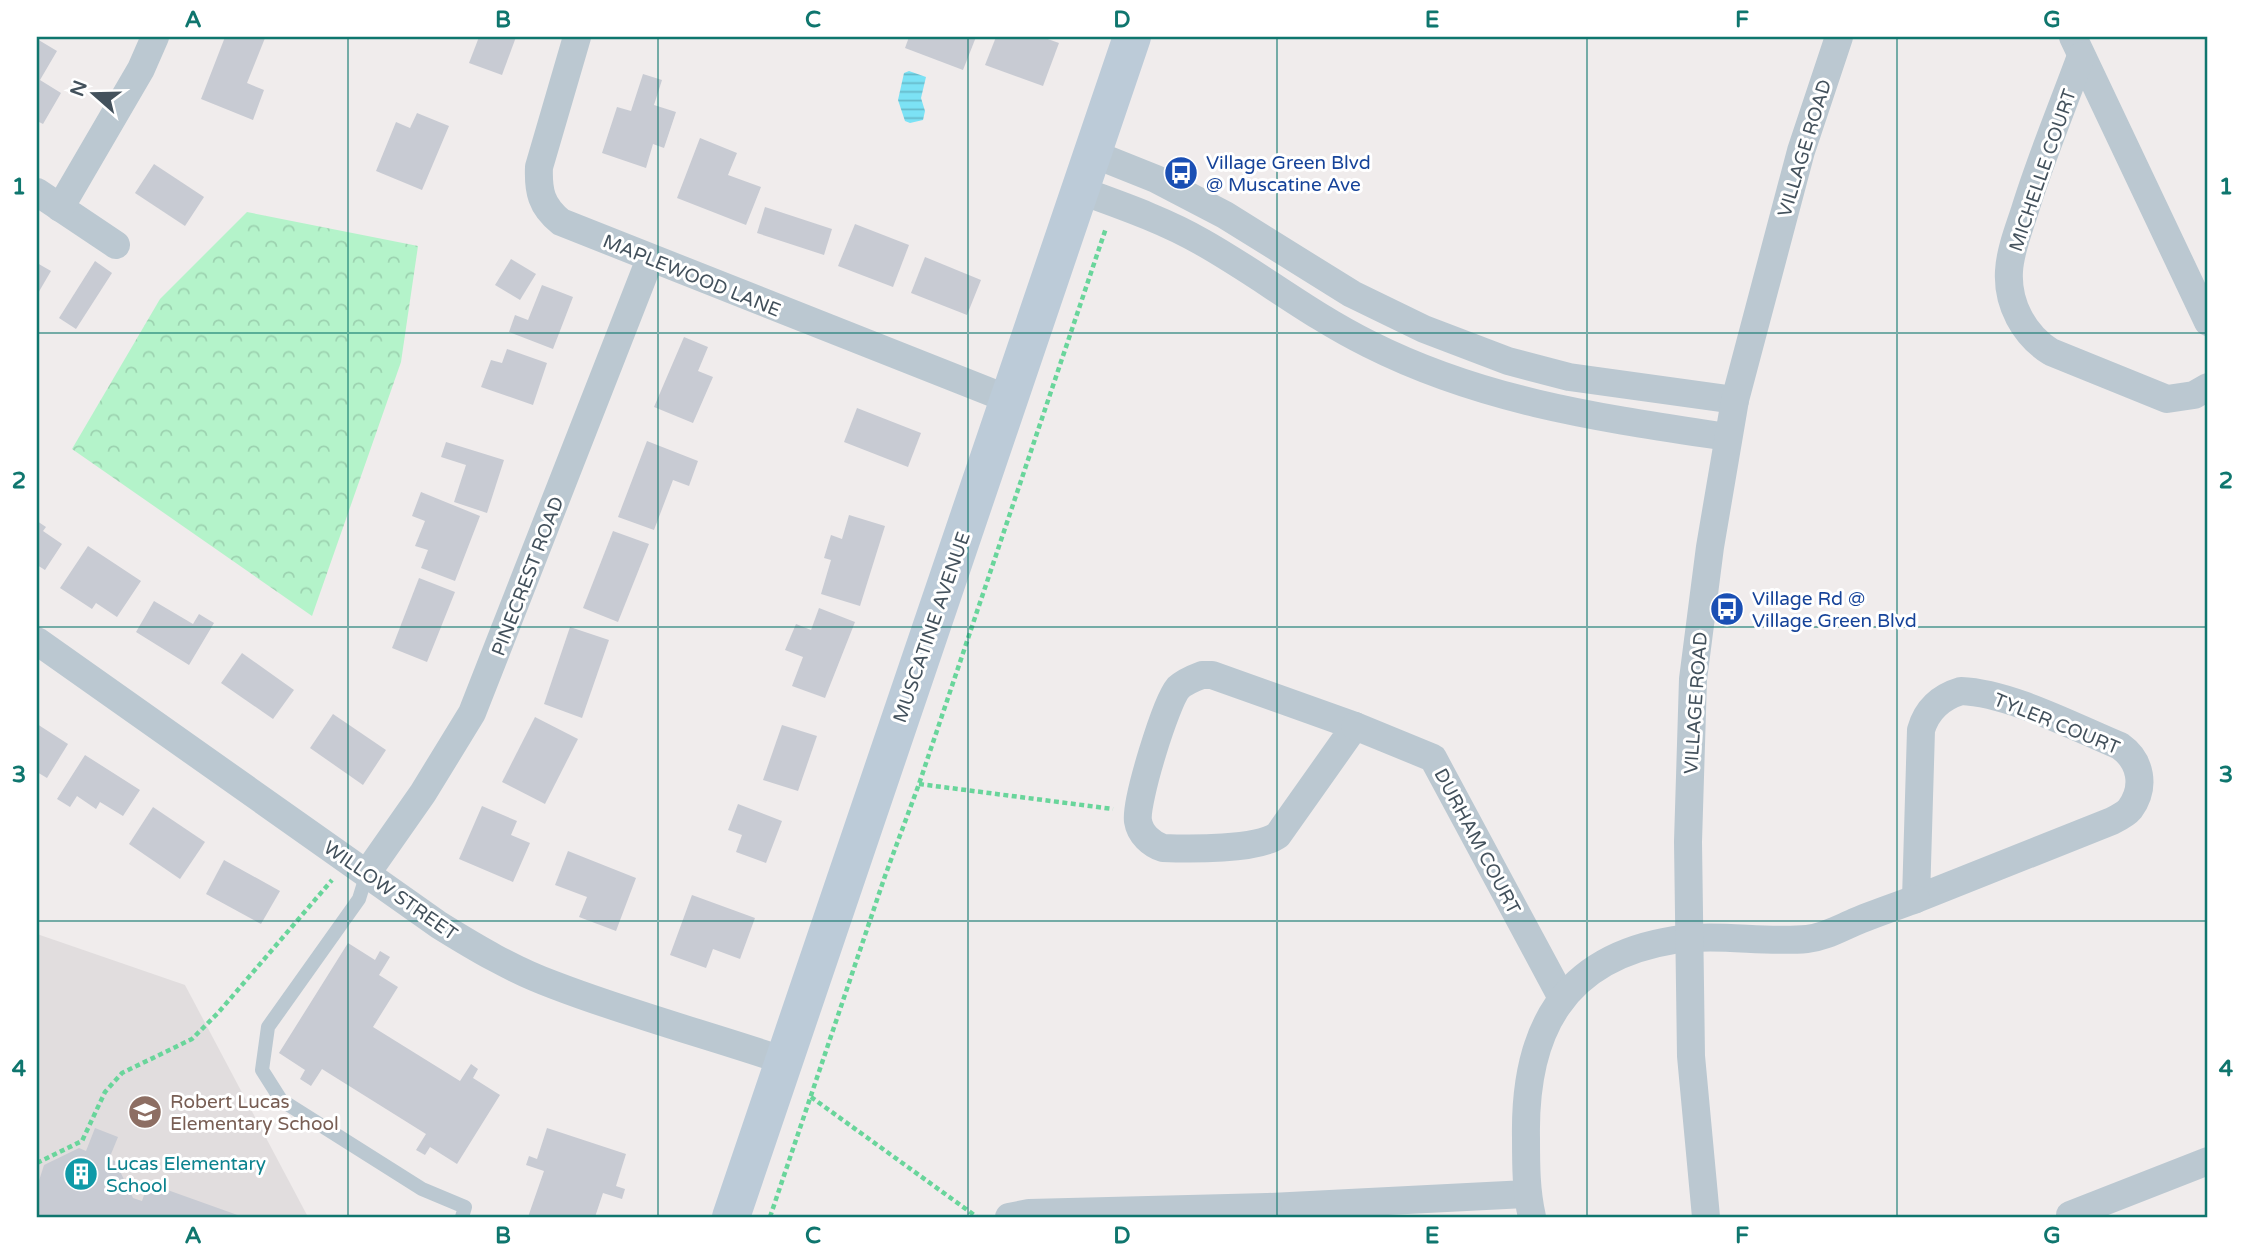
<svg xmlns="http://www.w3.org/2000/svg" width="2245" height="1254" font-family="'Varela Round',sans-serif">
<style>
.education{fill:#e1ddde}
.forest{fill:url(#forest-crowns)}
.water{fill:url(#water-rules)}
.building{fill:#c8cbd3}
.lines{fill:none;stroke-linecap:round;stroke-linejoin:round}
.path{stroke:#69d59b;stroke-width:4.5;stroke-dasharray:5 3.5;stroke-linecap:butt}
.lane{stroke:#bbc8d1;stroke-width:14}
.street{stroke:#bbc8d1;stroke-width:28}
.secondary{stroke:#bccbd8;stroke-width:38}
.grid{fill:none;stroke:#0f766e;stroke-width:2;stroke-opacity:0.55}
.labels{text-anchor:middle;stroke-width:6;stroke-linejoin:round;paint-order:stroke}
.street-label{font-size:19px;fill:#43515c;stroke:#fff}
.transit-label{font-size:19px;fill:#164399;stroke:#fff;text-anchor:start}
.education-label{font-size:19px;fill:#785e54;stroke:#fff;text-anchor:start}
.culture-label{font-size:19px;fill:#0d838f;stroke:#fff;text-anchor:start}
.neatline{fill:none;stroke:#0f766e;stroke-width:2.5}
.grid-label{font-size:23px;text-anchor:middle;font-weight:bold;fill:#0f766e}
</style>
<defs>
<pattern id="forest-crowns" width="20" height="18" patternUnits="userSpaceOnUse" patternTransform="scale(1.75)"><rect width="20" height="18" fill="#b4f3ca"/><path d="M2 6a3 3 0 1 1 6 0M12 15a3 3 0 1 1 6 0" fill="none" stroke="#9cd2b0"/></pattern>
<pattern id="water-rules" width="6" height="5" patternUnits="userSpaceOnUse" patternTransform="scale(1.75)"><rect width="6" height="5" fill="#7ce2f5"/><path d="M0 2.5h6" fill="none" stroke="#67baca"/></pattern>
</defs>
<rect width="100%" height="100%" fill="#f0ecec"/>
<path class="education" d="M37 934 185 985 308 1217H37Z"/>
<path class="forest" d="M247 212 418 246 401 362 312 616 72 449 160 299Z"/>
<path class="water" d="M909 71 926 77 921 98 925 111 923 120 910 123 905 121 898 100 904 73Z"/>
<g class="building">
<path d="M225 37 265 38 247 83 264 90 253 120 201 99Z"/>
<path d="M479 37H516L502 75 469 63Z"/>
<path d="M909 37H976L963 70 905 48Z"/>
<path d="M996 37H1042L1059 43 1043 86 985 65Z"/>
<path d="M37 39 57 51 40 80 61 93 43 124 37 121Z"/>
<path d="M643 74 662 80 654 105 676 112 664 148 653 144 646 168 602 153 617 107 631 111Z"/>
<path d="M417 113 449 126 422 190 376 171 396 122 410 128Z"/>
<path d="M700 138 737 153 728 175 761 187 746 225 677 198Z"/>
<path d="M154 164 204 197 185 226 135 193Z"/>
<path d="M765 207 832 229 824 255 757 233Z"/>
<path d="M855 224 909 245 893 287 838 266Z"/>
<path d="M925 257 981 280 967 315 911 293Z"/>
<path d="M511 259 536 274 520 300 495 285Z"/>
<path d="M95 261 112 273 76 329 59 318Z"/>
<path d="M37 263 51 271 37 295Z"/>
<path d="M542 285 573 297 553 349 509 332 515 315 528 320Z"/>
<path d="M684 337 708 347 698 371 713 377 693 423 654 407Z"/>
<path d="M507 349 547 363 533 405 481 387 491 360 502 363Z"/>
<path d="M857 408 921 433 908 467 844 442Z"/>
<path d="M647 441 698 461 689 486 673 480 654 530 618 517Z"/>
<path d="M446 442 504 460 487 513 454 502 466 465 441 457Z"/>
<path d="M421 492 480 516 455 581 421 568 428 550 415 546 425 521 412 516Z"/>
<path d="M849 515 885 526 860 606 821 594 831 560 824 558 831 535 842 539Z"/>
<path d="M37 521 46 527 43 531 62 544 45 570 37 565Z"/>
<path d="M613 531 649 544 618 622 583 608Z"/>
<path d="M88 546 141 581 117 617 96 603 92 609 60 588Z"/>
<path d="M419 578 455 592 427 662 392 648Z"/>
<path d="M154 601 193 624 199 614 214 623 189 665 136 632Z"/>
<path d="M819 608 855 622 825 698 792 686 803 657 785 650 796 624 811 630Z"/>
<path d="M570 627 609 640 582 718 544 704Z"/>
<path d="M242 653 294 690 273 719 221 683Z"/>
<path d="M333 714 386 750 363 785 310 748Z"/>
<path d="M535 717 578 739 545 804 502 782Z"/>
<path d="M37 724 68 744 47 778 37 772Z"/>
<path d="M782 725 817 736 798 791 763 780Z"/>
<path d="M85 755 140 790 123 816 100 802 96 809 77 796 70 807 57 799Z"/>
<path d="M738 804 782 821 766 863 736 852 742 835 728 830Z"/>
<path d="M482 806 517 821 511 835 530 843 513 882 459 859Z"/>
<path d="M153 807 205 842 180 879 129 844Z"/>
<path d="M568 851 636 878 616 931 579 917 587 897 555 885Z"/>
<path d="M224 860 280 891 261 924 206 894Z"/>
<path d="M692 895 755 918 740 959 713 949 706 968 670 955Z"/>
<path d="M348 943 375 960 380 951 390 957 379 975 398 987 373 1027 460 1081 471 1064 478 1069 473 1078 500 1095 457 1164 430 1147 425 1155 416 1150 426 1134 322 1069 311 1086 300 1079 305 1070 279 1053Z"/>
<path d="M95 1128 118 1137 109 1159 115 1161 133 1198 142 1201 148 1183 243 1217H39L37 1187 44 1165 79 1148 86 1151Z"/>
<path d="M547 1128 626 1154 616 1186 625 1189 622 1199 603 1193 595 1217H528L544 1171 526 1165 529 1156 537 1159Z"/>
</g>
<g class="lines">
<g class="path">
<path d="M919 784 1113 809"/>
<path d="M811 1097 977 1217"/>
<path d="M37 1163 82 1141 105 1092 122 1073 192 1039 218 1013 332 880"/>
<path d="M770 1217 885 876 919 784 1106 228"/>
</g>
<path class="lane" d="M367 873 359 899 268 1027 262 1070 281 1100 422 1189 465 1207 462 1217"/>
<g class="street">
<path d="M577 37 539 167C538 191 541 206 561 222L1008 399"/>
<path d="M2073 37 2208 322"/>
<path d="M2081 56C2062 108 2040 160 2024 213 2018 231 2010 252 2009 271 2007 304 2024 335 2051 352L2167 399 2194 395 2208 387"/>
<path d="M1091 153 1156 179 1225 215 1352 294 1424 329 1508 361 1569 377 1735 400"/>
<path d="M1079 190C1120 205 1164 220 1202 242 1259 274 1310 315 1369 344 1484 402 1602 418 1727 437"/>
<path d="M37 192 116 245"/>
<path d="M60 208 141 69 155 37"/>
<path d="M37 641 439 925C476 948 513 970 554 985 629 1014 708 1035 785 1061"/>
<path d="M1202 675H1212L1355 726 1278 835C1258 850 1189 849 1163 848 1151 844 1140 834 1138 821 1135 802 1166 702 1178 688 1184 682 1194 678 1202 675Z"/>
<path d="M1961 691C2010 693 2074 727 2120 746 2141 761 2146 787 2130 809 2126 814 2118 818 2112 821L1916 899 1921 730C1927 709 1941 697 1961 691Z"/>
<path d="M1355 726 1433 758 1562 998"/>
<path d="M367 873 423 793 472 713 650 259"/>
<path d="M1268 1207 1527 1194"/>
<path d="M1009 1217 1029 1213 1268 1207 1255 1217"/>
<path d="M1532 1217C1526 1191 1526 1165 1526 1138 1524 1032 1562 958 1674 940 1718 933 1763 943 1807 939 1825 937 1840 928 1857 921 1876 913 1897 906 1916 899"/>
<path d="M1706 1217 1691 1056 1688 842 1693 679 1710 547 1735 400 1801 151 1839 37"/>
<path d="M2070 1217V1215L2208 1161"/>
</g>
<path class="secondary" d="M731 1217 1132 37"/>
</g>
<path class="grid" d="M348 37V1217M658 37V1217M968 37V1217M1277 37V1217M1587 37V1217M1897 37V1217M37 333H2208M37 627H2208M37 921H2208"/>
<defs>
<g id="bus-disc" transform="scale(1.75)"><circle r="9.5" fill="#1a4fb4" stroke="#fff"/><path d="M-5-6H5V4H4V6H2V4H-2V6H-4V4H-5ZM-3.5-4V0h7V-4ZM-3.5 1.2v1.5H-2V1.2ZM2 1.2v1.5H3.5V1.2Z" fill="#fff"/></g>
<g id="school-disc" transform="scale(1.75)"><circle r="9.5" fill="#8d6e63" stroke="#fff"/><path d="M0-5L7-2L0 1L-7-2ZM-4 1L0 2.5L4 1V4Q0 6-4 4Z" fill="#fff"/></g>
<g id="building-disc" transform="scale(1.75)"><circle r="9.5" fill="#0f9aa8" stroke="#fff"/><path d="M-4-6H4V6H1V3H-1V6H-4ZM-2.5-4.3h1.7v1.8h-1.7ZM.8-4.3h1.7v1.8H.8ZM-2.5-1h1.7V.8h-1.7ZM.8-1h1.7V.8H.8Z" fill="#fff"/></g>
</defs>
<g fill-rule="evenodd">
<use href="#bus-disc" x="1181" y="173"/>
<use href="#bus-disc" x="1727" y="609"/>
<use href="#school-disc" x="145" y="1112"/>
<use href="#building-disc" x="81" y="1174"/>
</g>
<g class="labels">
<g class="street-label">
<text transform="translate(1804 148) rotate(-73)" y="7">VILLAGE ROAD</text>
<text transform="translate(2042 170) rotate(-71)" y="7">MICHELLE COURT</text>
<text transform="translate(692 275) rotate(22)" y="7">MAPLEWOOD LANE</text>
<text transform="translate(527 576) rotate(-69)" y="7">PINECREST ROAD</text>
<text transform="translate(931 627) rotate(-71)" y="7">MUSCATINE AVENUE</text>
<text transform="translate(1695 703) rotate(-86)" y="7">VILLAGE ROAD</text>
<text transform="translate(2057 723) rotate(22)" y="7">TYLER COURT</text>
<text transform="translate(1478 841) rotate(62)" y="7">DURHAM COURT</text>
<text transform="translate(391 890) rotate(35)" y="7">WILLOW STREET</text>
</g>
<g class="transit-label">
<text x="1206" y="169">Village Green Blvd<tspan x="1206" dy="22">@ Muscatine Ave</tspan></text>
<text x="1752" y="605">Village Rd @<tspan x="1752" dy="22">Village Green Blvd</tspan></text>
</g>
<g class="education-label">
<text x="170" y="1108">Robert Lucas<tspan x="170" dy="22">Elementary School</tspan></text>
</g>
<g class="culture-label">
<text x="106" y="1170">Lucas Elementary<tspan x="106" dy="22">School</tspan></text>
</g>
</g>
<rect width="2245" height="1254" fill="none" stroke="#ffffff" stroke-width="77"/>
<g transform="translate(94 94) rotate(290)" stroke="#ffffff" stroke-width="5" paint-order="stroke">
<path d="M0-5L12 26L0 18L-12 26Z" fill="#43515c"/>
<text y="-10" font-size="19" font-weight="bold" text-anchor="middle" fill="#43515c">N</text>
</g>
<rect x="38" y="38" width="2168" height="1178" class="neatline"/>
<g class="grid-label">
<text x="193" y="27">A</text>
<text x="503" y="27">B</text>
<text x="813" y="27">C</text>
<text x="1122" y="27">D</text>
<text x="1432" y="27">E</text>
<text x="1742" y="27">F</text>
<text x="2052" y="27">G</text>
<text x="19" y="194">1</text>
<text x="2226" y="194">1</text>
<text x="19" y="488">2</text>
<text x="2226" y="488">2</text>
<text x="19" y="782">3</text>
<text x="2226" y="782">3</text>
<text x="19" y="1076">4</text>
<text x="2226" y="1076">4</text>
<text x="193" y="1243">A</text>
<text x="503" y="1243">B</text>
<text x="813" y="1243">C</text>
<text x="1122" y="1243">D</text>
<text x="1432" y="1243">E</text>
<text x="1742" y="1243">F</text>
<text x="2052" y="1243">G</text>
</g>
</svg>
